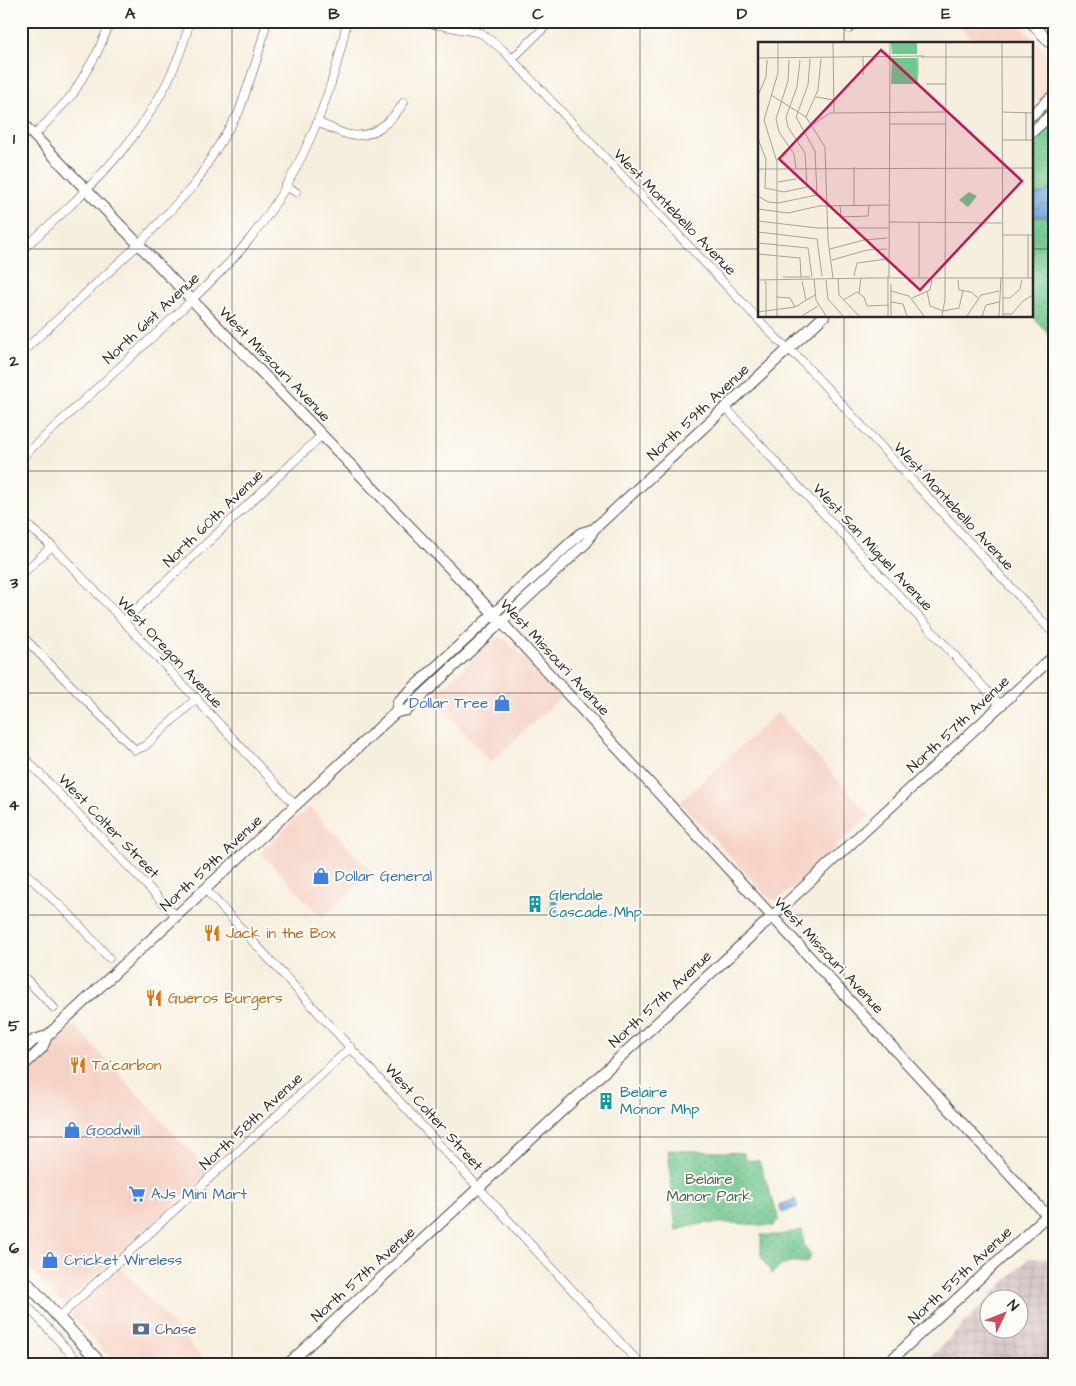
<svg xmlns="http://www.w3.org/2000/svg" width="1076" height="1386" font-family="'Architects Daughter',sans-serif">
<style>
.built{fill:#f6d2c4}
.industrial{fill:url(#industrial-grid)}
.park{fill:url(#park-dots);stroke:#4d7a5c}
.water{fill:url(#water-waves);stroke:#4b6782}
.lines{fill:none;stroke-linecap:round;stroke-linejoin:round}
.street-casing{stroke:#4a4846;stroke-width:9}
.secondary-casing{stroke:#4a4846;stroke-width:12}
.primary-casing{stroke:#4a4846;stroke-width:13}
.street{stroke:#fff;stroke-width:8}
.secondary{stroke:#fff;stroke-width:10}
.primary{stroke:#fff;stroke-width:11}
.grid{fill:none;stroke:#2b2b2b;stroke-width:1;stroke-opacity:0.55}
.labels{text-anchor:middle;stroke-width:4;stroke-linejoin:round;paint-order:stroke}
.street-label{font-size:15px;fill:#2b2b2b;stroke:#fdfcf7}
.shop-label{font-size:15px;fill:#366cbe;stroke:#fdfcf7;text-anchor:start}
.culture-label{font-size:15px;fill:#0d838f;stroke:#fdfcf7;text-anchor:start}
.food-label{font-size:15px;fill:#c56008;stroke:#fdfcf7;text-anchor:start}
.park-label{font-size:15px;fill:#43624e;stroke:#fdfcf7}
.service-label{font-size:15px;fill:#4e5e75;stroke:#fdfcf7;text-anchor:start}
.inset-road{fill:none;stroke:#a5a196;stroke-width:1}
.view{fill:#c2185b;fill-opacity:0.15;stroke:#c2185b;stroke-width:2.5}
.inset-edge{fill:none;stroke:#2b2b2b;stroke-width:2.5}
.neatline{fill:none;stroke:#2b2b2b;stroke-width:2}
.grid-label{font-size:16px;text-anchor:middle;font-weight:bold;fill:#2b2b2b}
</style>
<defs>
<pattern id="industrial-grid" width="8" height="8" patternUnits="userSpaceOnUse" patternTransform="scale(1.25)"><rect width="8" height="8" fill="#d1bfbe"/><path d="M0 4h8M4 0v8" fill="none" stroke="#b4a4a3"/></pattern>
<pattern id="park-dots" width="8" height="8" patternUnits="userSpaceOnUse" patternTransform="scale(1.25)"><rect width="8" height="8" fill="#6fc88e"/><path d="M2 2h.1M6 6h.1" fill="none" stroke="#5ba374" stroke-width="1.8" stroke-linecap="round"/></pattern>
<pattern id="water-waves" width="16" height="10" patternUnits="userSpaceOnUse" patternTransform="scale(1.25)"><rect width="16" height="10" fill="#6ba3da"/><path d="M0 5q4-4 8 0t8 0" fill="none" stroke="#5885b1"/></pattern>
</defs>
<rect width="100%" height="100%" fill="#fdfcf7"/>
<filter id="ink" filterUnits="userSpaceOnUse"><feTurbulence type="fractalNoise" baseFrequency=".02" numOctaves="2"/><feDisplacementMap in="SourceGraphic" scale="10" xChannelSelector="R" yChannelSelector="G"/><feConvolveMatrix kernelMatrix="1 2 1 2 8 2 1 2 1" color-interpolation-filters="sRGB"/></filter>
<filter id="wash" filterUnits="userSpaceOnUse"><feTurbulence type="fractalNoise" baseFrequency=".0096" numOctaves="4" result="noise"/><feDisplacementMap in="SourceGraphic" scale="20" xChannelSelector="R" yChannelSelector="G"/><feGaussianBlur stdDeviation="1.12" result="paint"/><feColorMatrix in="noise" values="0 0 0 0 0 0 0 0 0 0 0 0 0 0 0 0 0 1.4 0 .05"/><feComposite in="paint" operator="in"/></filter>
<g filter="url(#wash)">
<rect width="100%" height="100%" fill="#f7efde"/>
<g class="built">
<path d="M955 21H1016L1055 61V85L1039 102 1032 95V44H977Z"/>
<path d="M500 637 507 640 561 697 491 762 432 697 493 641Z"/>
<path d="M777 713 870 815 778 901 770 899 680 802Z"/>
<path d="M309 807 372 872 322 918 260 852Z"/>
<path d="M74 1025 209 1172 66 1303H62L21 1259V1076Z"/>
<path d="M121 1268 209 1365H117L74 1318 72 1315 75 1309Z"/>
</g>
<path class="industrial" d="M1029 1258 1055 1259V1365H923L988 1299V1328H1018V1298H989Z"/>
<g class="park">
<path d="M1055 120V341L1032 316V138Z"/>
<path d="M668 1150 744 1153 745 1160 759 1161 779 1219 773 1226C741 1224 706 1218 676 1231Z"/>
<path d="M802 1230 804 1245 811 1257 806 1263C789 1260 784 1262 772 1274L761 1256V1235H780Z"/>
</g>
<g class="water">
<path d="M1055 178V228L1046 217 1032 216V195L1046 193Z"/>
<path d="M550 897H557L558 911 550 912V908L553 907Z"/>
<path d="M795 1199 798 1207 782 1213 779 1205Z"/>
</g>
</g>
<g filter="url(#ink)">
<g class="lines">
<g class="street-casing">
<g id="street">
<path d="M418 21 481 33 503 50 776 338 800 359 1055 635"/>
<path d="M849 29 857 21"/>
<path d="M512 59 551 21"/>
<path d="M317 122C328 126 339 133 350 135 373 139 393 120 404 102"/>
<path d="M34 136 73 94 97 53 111 21"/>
<path d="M285 186 296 192"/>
<path d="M21 251C95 184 165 121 190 21"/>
<path d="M21 353 138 245 195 184 239 112 257 59 267 21"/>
<path d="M725 407 1001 706"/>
<path d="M21 458C67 416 112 374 158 332 187 304 218 277 244 246 297 183 331 102 347 21"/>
<path d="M21 520 52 546 98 594 295 805"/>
<path d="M21 575 52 546"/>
<path d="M124 621 322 435"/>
<path d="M21 635 135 750 145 746 197 698"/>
<path d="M21 754 176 916"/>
<path d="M21 869 71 916 109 958"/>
<path d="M205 889 641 1365"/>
<path d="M21 974 54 1008"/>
<path d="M21 1299 81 1365"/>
<path d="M59 1317 351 1047"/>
</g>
</g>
<g class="secondary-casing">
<g id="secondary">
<path d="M1030 21 1055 48"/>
<path d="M1032 115 1055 94"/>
<path d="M21 122 494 614 1055 1224"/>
<path d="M1032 132 1055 111"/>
<path d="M396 712 398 702 581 533 594 529"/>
<path d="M21 1052 34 1040 47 1036"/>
<path d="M21 1068 42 1048 47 1036 396 712 407 710 587 542 594 529 824 316"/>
<path d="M287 1365 1055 655"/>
<path d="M886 1365 1055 1208"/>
</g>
</g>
<g class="primary-casing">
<path id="primary" d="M21 1276 102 1365"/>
</g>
<use href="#street" class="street"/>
<use href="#secondary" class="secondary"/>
<use href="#primary" class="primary"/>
</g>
</g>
<path class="grid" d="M232 21V1365M436 21V1365M640 21V1365M844 21V44M21 249H760M1032 249H1055M844 316V1365M21 471H1055M21 693H1055M21 915H1055M21 1137H1055"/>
<defs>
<g id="shop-bare" transform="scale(1.35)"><path d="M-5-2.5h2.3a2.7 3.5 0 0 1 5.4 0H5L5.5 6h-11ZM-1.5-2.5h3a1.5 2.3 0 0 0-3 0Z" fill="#3f7fe0" stroke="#fdfcf7" stroke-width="2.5" paint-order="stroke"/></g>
<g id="building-bare" transform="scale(1.35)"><path d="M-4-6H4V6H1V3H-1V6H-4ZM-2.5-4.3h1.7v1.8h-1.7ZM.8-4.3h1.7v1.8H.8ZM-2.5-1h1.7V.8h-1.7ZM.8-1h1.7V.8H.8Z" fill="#0f9aa8" stroke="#fdfcf7" stroke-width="2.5" paint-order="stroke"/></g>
<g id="restaurant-bare" transform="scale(1.35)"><path d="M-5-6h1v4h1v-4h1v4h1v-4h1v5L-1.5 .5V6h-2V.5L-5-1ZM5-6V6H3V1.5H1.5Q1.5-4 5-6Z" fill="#e8710a" stroke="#fdfcf7" stroke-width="2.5" paint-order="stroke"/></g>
<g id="supermarket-bare" transform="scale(1.35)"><path d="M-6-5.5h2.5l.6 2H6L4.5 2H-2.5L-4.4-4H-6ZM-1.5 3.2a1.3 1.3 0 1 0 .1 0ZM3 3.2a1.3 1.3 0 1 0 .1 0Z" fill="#3f7fe0" stroke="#fdfcf7" stroke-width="2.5" paint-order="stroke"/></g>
<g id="bank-bare" transform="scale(1.35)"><path d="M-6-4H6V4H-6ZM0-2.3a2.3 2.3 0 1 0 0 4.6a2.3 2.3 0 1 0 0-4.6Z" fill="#5c6f8a" stroke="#fdfcf7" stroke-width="2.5" paint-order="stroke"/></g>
</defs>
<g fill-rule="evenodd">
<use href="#shop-bare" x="502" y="703"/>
<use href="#shop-bare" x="321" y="876"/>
<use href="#building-bare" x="535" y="904"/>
<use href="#restaurant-bare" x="212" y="933"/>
<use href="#restaurant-bare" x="154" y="998"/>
<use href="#restaurant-bare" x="78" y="1065"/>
<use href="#building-bare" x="606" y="1101"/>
<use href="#shop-bare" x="72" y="1130"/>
<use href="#supermarket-bare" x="137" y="1194"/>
<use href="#shop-bare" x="50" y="1260"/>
<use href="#bank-bare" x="141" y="1329"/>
</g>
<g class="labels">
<g class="street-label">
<text transform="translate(675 212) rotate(46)" y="5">West Montebello Avenue</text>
<text transform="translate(151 318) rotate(-43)" y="5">North 61st Avenue</text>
<text transform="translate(275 364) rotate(46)" y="5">West Missouri Avenue</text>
<text transform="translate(698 412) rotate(-43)" y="5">North 59th Avenue</text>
<text transform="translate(954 506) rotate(47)" y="5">West Montebello Avenue</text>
<text transform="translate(213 518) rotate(-44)" y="5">North 60th Avenue</text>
<text transform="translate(873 547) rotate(47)" y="5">West San Miguel Avenue</text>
<text transform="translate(170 652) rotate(47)" y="5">West Oregon Avenue</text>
<text transform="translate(555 657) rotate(47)" y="5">West Missouri Avenue</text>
<text transform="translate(958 724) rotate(-43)" y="5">North 57th Avenue</text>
<text transform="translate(109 826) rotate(46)" y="5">West Colter Street</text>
<text transform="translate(211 863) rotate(-43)" y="5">North 59th Avenue</text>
<text transform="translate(829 955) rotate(47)" y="5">West Missouri Avenue</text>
<text transform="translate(660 999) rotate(-43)" y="5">North 57th Avenue</text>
<text transform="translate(434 1117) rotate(48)" y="5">West Colter Street</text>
<text transform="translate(251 1121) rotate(-43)" y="5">North 58th Avenue</text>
<text transform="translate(363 1274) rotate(-42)" y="5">North 57th Avenue</text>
<text transform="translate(960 1275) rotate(-43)" y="5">North 55th Avenue</text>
</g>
<g class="shop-label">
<text x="488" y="708" text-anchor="end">Dollar Tree</text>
<text x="335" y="881">Dollar General</text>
<text x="86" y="1135">Goodwill</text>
<text x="151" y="1199">AJs Mini Mart</text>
<text x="64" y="1265">Cricket Wireless</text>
</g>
<g class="culture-label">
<text x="549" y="900">Glendale<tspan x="549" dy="17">Cascade Mhp</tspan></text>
<text x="620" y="1097">Belaire<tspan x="620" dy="17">Monor Mhp</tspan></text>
</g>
<g class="food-label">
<text x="226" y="938">Jack in the Box</text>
<text x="168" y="1003">Gueros Burgers</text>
<text x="92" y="1070">Ta'carbon</text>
</g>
<g class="park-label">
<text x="709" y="1184">Belaire<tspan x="709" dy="17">Manor Park</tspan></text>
</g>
<g class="service-label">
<text x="155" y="1334">Chase</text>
</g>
</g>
<g transform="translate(758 42)">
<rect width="275" height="275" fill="#f7efde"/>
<path d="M133 1H159V12H134ZM134 16H159L160 42H133ZM211 150 219 154 210 165 201 158Z" fill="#6fc88e"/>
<path class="inset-road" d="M75 1 76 70M244 1 245 274M163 15H275M0 16 166 14M31 18 30 39 18 77 21 90 36 112 38 126M105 33V15M160 33V15M168 42H188M0 53 8 35 9 18M13 53 48 75 67 105 70 198 75 236M58 55 76 58M244 70 275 71M48 75 60 48 63 17M56 82 72 71 188 70M131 82H188M0 97 8 117 7 146 26 150 49 145 47 111 30 85 28 75 39 45 42 18M244 98H275M268 98V70M96 125V163M0 127 275 126M20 140 38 137M0 154 10 160 20 161 59 153 57 109 38 75 50 43 52 17M82 163 83 175 110 174 111 163M0 167 30 171 61 164 131 163M0 179 59 186H131M131 180 244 181M0 190 59 197 64 234M244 193H275M270 193V236M0 201 50 206 54 235M72 207 106 198 129 196M0 212 42 216 43 235M74 218 109 208 129 207M130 233V274M96 234 99 221 129 217M25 235H52M131 235 132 1M161 235V180M80 236 81 253 101 274M111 236H275M56 237 58 258 68 274M0 238 112 236M68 238 70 257 85 274M200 238 201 248 213 250 220 256M44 239 48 258M6 240H8V274M133 249 151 254 166 274M169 249 172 264 185 269 201 266 205 249M101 251 103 236M19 255 32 256 37 265M154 256 172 248 174 238M245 256H252L262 247 264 238M85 258 99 250 106 255 109 264M133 260 145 262 149 274M109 264 131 263M0 270 37 265 57 253M245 272H254L265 259 275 253M19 274V120L6 78 20 31V1M44 274 60 264M133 274V242M184 274 187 257 188 1M209 274 223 253 241 249M224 274 228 263 241 260M241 274 243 235"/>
<path class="view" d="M123 8 264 139 162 248 21 117Z"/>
<rect width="275" height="275" class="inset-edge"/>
</g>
<rect width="1076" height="1386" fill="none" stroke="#fdfcf7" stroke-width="55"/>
<g transform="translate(1004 1314) rotate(47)"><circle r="24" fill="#fdfcf7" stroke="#a9a8a5"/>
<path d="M0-4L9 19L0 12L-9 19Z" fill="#d1495b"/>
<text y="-8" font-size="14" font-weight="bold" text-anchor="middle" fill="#2b2b2b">N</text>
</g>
<rect x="28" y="28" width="1020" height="1330" class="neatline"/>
<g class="grid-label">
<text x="130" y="19">A</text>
<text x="334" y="19">B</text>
<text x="538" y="19">C</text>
<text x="742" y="19">D</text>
<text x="946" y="19">E</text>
<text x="14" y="144">1</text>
<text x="14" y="366">2</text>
<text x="14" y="588">3</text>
<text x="14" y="810">4</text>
<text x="14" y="1031">5</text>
<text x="14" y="1253">6</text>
</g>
</svg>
